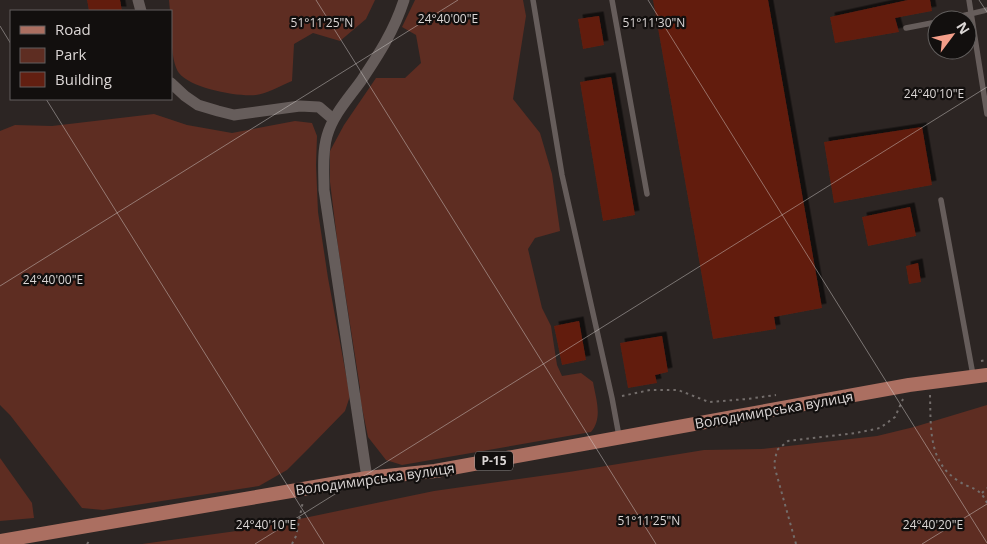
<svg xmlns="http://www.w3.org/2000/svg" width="987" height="544" font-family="'Open Sans',sans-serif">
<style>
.green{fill:#5e2d22}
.building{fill:#621f11;filter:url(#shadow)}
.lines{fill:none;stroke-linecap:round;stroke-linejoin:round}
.path{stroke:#736d6b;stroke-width:2;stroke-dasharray:2.5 4;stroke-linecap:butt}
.service{stroke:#665d5b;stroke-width:5.5}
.minor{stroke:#665d5b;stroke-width:11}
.primary{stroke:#ab6f61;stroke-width:14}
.ticks{fill:none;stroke:#dbd6d5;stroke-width:1;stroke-opacity:0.45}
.labels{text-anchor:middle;stroke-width:4.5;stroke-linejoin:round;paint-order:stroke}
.shield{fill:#120f0e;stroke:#9f9a99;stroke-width:1}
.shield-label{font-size:12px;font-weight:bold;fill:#dbd6d5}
.street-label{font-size:14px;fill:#dbd6d5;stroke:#120f0e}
.ticks-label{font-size:12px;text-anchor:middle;fill:#dbd6d5;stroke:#120f0e;stroke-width:4.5;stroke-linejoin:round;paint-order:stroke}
</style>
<defs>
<filter id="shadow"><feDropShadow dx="4.5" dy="-4.5" stdDeviation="0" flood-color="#0009"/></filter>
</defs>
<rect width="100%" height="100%" fill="#2c2523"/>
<g class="green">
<path d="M169 0H375L366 19 340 41 313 33 294 44 292 81C282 85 266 94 256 95 237 97 190 88 179 73 170 60 171 27 171 11H170Z"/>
<path d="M415 0H523L526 16 513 99 540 133 552 174 560 231 535 238 528 249 542 308 551 326 557 365 562 376 581 373 593 382C596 399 603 418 591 432L402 465 386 460 368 437 360 398V388L338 247 330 182V151L344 125 376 78H405L421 63 416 35 402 27Z"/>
<path d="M154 114 187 125 232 133 295 121 312 123 317 136 316 165 318 212 328 278 350 396 345 411 309 448 287 470 259 486 103 510 82 508 10 415 0 405V131L15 125 52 126Z"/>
<path d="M987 405V544H142L251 529 434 491 569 472 704 450 761 449 877 436 914 427Z"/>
<path d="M0 458 32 503 34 518 0 521Z"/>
</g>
<g class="building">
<path d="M87 0H120L122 11H89Z"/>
<path d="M653 0H768L822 308 774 317 776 329 713 339Z"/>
<path d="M908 0H930L932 11 895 18 899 32 835 43 830 17Z"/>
<path d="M599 16 604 45 583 49 578 19Z"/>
<path d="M611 77 635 215 603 221 580 82Z"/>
<path d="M922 127 932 185 834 203 824 142Z"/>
<path d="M910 207 916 236 868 246 862 217Z"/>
<path d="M918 263 921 282 909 284 906 266Z"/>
<path d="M579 321 586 360 562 365 554 326Z"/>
<path d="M662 336 668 372 655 375 657 383 628 388 620 343Z"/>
</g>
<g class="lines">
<g class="path">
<path d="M981 361 987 360"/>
<path d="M930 395C931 427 928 461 957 480 971 490 979 486 987 503"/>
<path d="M622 396 650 390H678L709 402 747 399 776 395"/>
<path d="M982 493 987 488"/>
<path d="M87 544 90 540"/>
<path d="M292 544 296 536 303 501"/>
<path d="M796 544 774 465 777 450 788 441 856 433 880 428 895 417 903 399"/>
</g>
<g class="service">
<path d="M533 0 562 175 612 398 619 436"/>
<path d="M612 0 647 194"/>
<path d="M969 0 987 114"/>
<path d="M945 20 987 10"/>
<path d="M906 28 937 22"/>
<path d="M941 200 973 375"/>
</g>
<g class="minor">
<path d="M138 0 141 11"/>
<path d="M171 83 185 96 198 105 218 111 234 115 300 106 319 107 333 119"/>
<path d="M367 478 324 190C324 173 322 153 327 136 333 115 348 99 361 81 379 54 394 31 404 0"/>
</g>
<path class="primary" d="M0 541 367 478 435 471 909 385 987 375"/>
</g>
<path class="ticks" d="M316 0 656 544M648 0 987 543M979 0 987 12M0 26 11 44M46 99 324 544M0 286 458 0M255 544 987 87M922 544 987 504"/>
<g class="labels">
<rect class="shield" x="475" y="451.5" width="38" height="19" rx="4"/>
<g class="shield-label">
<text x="494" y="465">Р-15</text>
</g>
<g class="street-label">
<text transform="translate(774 410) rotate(-10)" y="5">Володимирська вулиця</text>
<text transform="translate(375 479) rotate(-8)" y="5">Володимирська вулиця</text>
</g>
</g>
<g class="ticks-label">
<text x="448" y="23">24°40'00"E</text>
<text x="322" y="27">51°11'25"N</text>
<text x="654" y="27">51°11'30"N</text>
<text x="934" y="98">24°40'10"E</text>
<text x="53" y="284">24°40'00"E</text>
<text x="649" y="525">51°11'25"N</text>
<text x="266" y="529">24°40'10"E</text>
<text x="933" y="529">24°40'20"E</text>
</g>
<rect x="10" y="10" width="162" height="90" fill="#120f0e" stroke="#625f5e"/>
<rect x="20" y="26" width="25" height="8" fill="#ab6f61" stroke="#625f5e"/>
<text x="55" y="35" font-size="15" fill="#dbd6d5">Road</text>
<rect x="20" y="48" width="25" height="15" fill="#5e2d22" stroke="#625f5e"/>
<text x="55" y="60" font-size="15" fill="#dbd6d5">Park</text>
<rect x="20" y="72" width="25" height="15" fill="#621f11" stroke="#625f5e"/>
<text x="55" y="85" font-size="15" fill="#dbd6d5">Building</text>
<g transform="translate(952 35) rotate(58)"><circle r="24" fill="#120f0e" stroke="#625f5e"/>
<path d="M0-4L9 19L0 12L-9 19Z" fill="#f49e89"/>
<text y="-8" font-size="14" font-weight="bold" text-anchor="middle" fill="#dbd6d5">N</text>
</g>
</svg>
